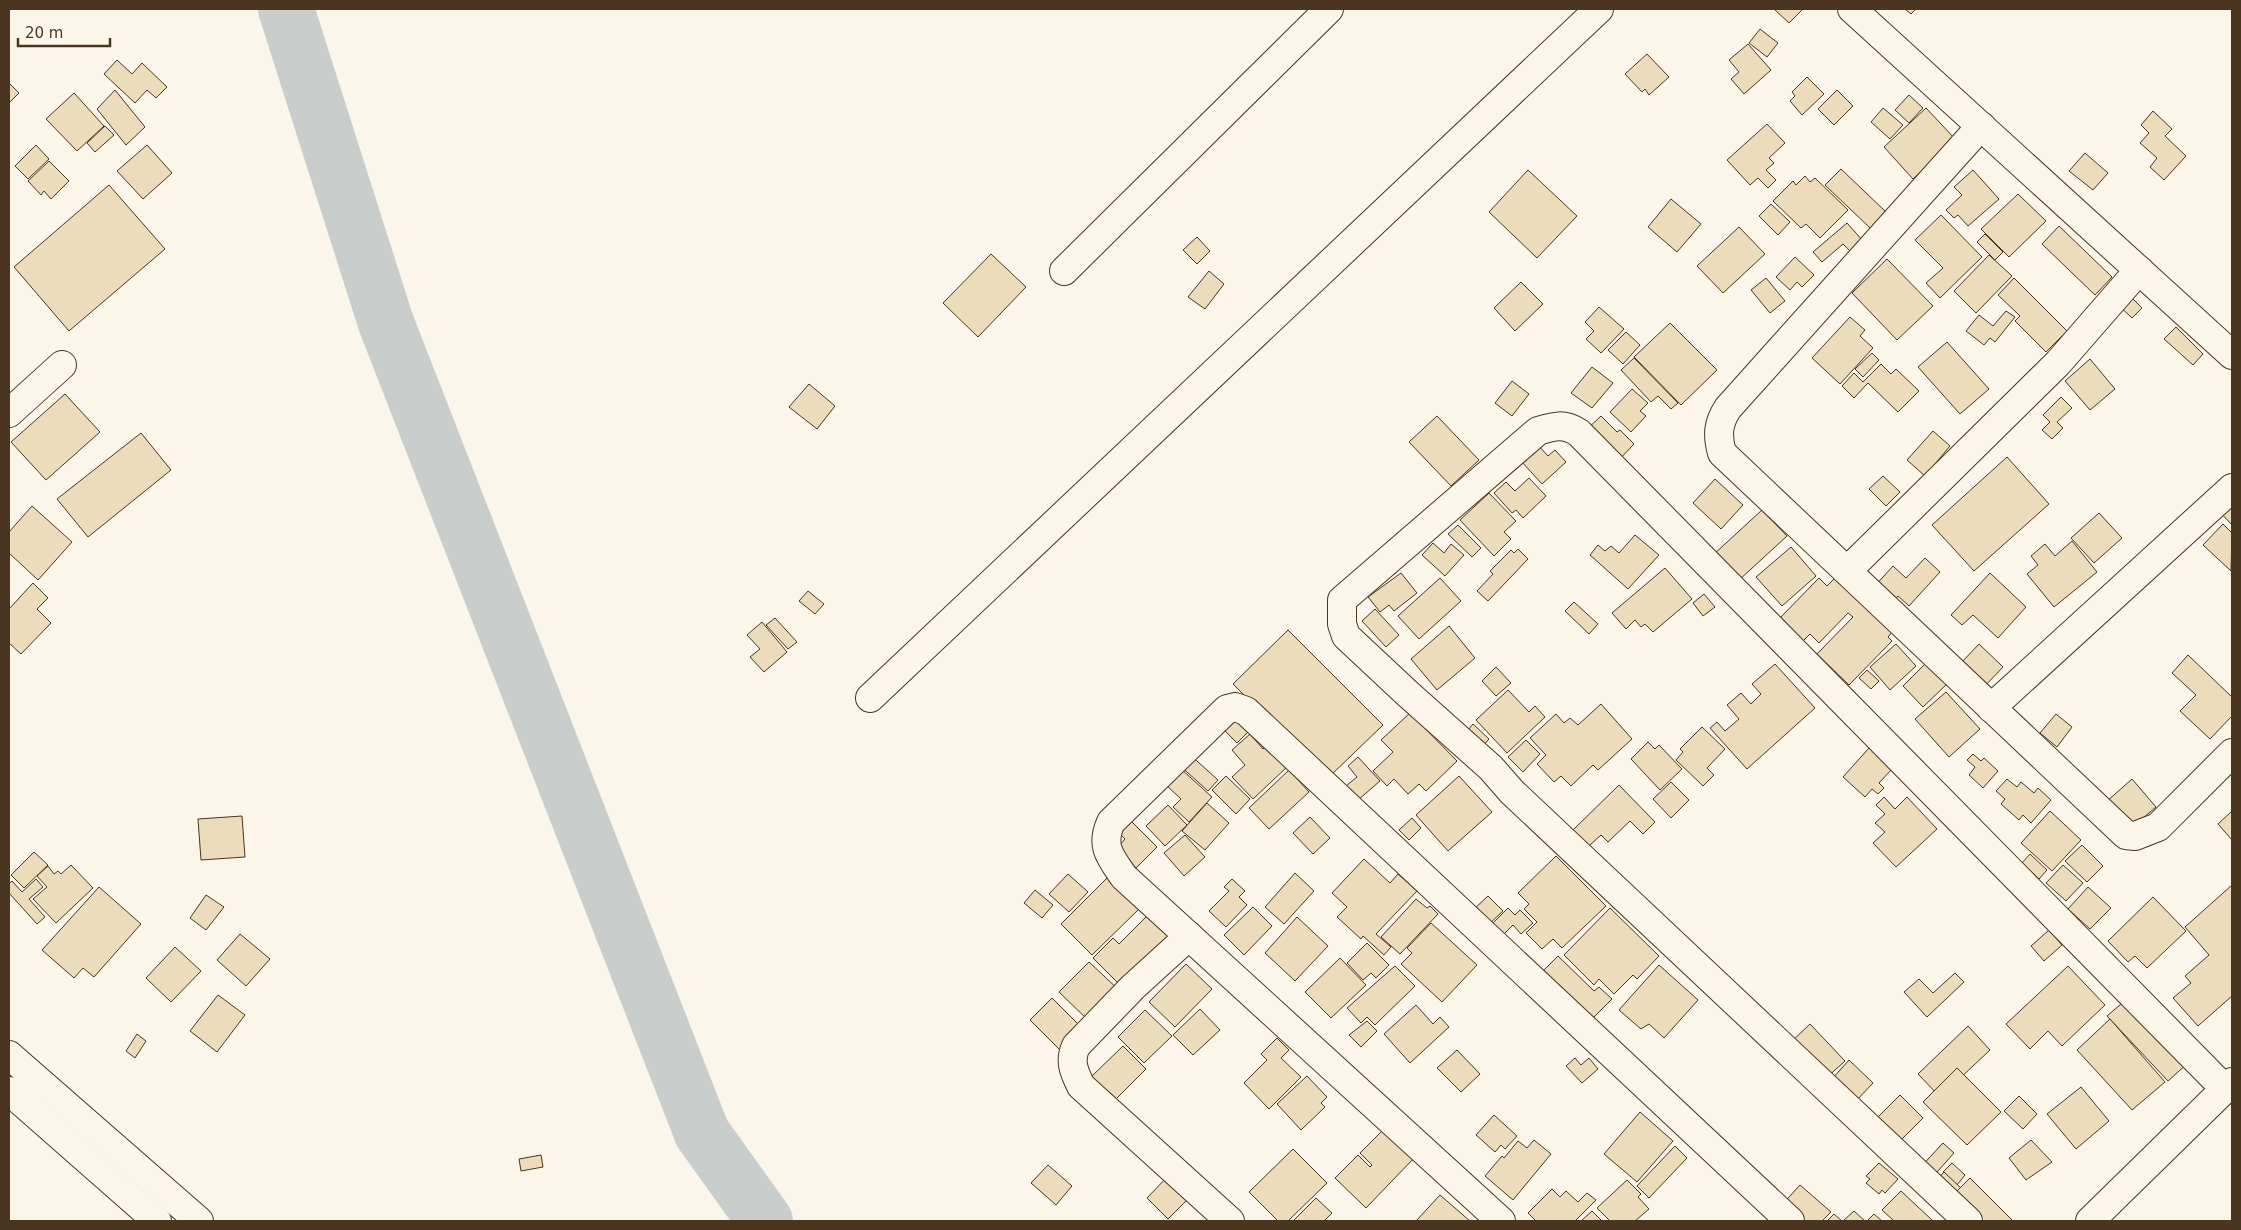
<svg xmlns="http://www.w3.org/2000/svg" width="2241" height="1230" font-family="'DejaVu Sans',sans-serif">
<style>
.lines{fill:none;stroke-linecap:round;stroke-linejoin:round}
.river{stroke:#c9cecd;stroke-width:56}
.building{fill:#ecdcbc;stroke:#4a3520}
.street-casing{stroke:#4a3520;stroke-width:30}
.secondary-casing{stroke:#4a3520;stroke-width:30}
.highway-casing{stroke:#4a3520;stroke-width:30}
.street{stroke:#fbf6e9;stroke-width:28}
.secondary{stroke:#fbf6e9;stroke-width:28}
.highway{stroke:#fbf6e9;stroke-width:28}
</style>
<rect width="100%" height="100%" fill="#fbf6e9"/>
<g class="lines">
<path class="river" d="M286 9 386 323 702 1133 765 1221"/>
</g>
<g class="building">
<path d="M1774 9H1803L1789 23Z"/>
<path d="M1905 9H1916L1911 14Z"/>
<path d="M1760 29 1778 43 1767 57 1749 43Z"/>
<path d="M1748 44 1771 70 1744 94 1731 79 1739 72 1729 60Z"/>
<path d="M1647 54 1669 77 1649 95 1645 89 1642 92 1625 74Z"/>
<path d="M117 60 132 74 142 63 167 87 156 98 147 90 135 103 104 74Z"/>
<path d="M1807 77 1824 94 1802 115 1790 101 1795 96 1792 92Z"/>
<path d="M9 83 19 93 9 103Z"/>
<path d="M115 90 145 127 126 145 97 109Z"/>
<path d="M1837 90 1853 106 1834 125 1818 109Z"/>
<path d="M74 93 104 126 77 151 46 119Z"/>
<path d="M1909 95 1923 108 1909 123 1895 110Z"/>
<path d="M1883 108 1903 125 1890 139 1871 122Z"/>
<path d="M1926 108 1956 140 1913 179 1884 147Z"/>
<path d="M2153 111 2172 129 2165 136 2186 156 2164 180 2150 167 2157 158 2140 143 2149 133 2141 125Z"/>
<path d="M1767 124 1785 143 1769 158 1774 163 1766 170 1776 180 1768 188 1758 178 1750 185 1727 160Z"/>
<path d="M105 126 114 135 95 152 87 143Z"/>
<path d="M36 145 49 159 28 179 15 166Z"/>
<path d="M147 145 172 173 143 199 117 171Z"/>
<path d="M2085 153 2108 173 2093 190 2069 171Z"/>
<path d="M49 161 69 181 51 199 44 191 41 195 28 181Z"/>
<path d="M1841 169 1886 212 1870 228 1825 185Z"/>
<path d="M1528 170 1577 216 1537 258 1489 212Z"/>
<path d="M1973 170 1999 199 1968 226 1958 215 1954 218 1946 210 1962 195 1954 187Z"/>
<path d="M1805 176 1810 182 1815 178 1848 210 1820 238 1806 224 1801 228 1773 201 1793 181 1796 185Z"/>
<path d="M109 185 165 249 69 331 14 267Z"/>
<path d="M2018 194 2046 221 2009 257 1981 229Z"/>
<path d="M1671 199 1701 224 1677 252 1648 227Z"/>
<path d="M1771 204 1790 222 1778 235 1759 216Z"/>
<path d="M1941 215 1982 257 1940 298 1926 283 1943 268 1915 240Z"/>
<path d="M1847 223 1863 241 1851 252 1843 244 1822 262 1813 252Z"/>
<path d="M2059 226 2112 277 2095 295 2042 244Z"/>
<path d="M1739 227 1765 254 1723 293 1697 266Z"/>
<path d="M1985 234 2003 252 1995 260 1977 242Z"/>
<path d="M1197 237 1210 251 1197 264 1183 250Z"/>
<path d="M991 254 1026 287 978 337 943 303Z"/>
<path d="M1989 255 2012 276 1976 313 1954 291Z"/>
<path d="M1795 257 1814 275 1802 287 1797 282 1790 290 1776 277Z"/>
<path d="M1887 259 1933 306 1897 340 1852 293Z"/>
<path d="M1209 271 1224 284 1205 309 1188 297Z"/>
<path d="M1766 278 1785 301 1770 313 1751 290Z"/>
<path d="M2014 278 2067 331 2046 352 2015 321 2020 316 1998 295Z"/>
<path d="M1521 282 1543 304 1515 331 1494 308Z"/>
<path d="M2128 294 2142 308 2132 318 2118 305Z"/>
<path d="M1599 307 1624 329 1601 353 1586 339 1594 331 1585 322Z"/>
<path d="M2006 311 2015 317 1995 342 1990 338 1984 345 1966 331 1979 315 1993 326Z"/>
<path d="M1850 317 1865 330 1860 336 1873 348 1840 384 1812 358Z"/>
<path d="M1670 323 1717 370 1681 405 1634 357Z"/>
<path d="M2176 327 2203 354 2193 365 2164 339Z"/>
<path d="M1626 332 1640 345 1623 364 1608 350Z"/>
<path d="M1947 342 1989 389 1960 414 1918 367Z"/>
<path d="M1872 353 1879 360 1863 377 1855 369Z"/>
<path d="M1634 358 1678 403 1671 409 1658 396 1651 402 1621 370Z"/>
<path d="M2090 359 2115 389 2090 410 2065 381Z"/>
<path d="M1881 364 1891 374 1896 369 1919 391 1898 412 1868 383 1854 398 1842 386 1854 373 1863 382Z"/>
<path d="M1592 367 1613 383 1592 408 1571 393Z"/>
<path d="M1512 381 1529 394 1512 416 1495 403Z"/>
<path d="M809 384 835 406 817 429 789 407Z"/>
<path d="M1632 389 1648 403 1640 411 1646 416 1631 432 1610 412Z"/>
<path d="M65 394 100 432 46 480 11 442Z"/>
<path d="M2061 397 2072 408 2057 422 2063 428 2052 439 2042 430 2050 422 2043 415Z"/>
<path d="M1437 416 1479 460 1451 486 1409 442Z"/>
<path d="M1601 416 1617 432 1620 430 1634 444 1618 461 1584 432Z"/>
<path d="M1933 431 1950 446 1925 476 1907 460Z"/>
<path d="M141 433 171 470 88 537 57 499Z"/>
<path d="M1538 445 1548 456 1555 450 1566 462 1542 484 1521 461Z"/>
<path d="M2007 457 2049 504 1974 571 1932 525Z"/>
<path d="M1883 476 1900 492 1886 506 1869 489Z"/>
<path d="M1529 478 1546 496 1523 518 1516 510 1512 513 1494 493 1506 482 1515 491Z"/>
<path d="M1715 479 1743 505 1721 529 1693 503Z"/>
<path d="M1489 493 1516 521 1504 532 1511 539 1494 556 1460 520Z"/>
<path d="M2232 499V525L2219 511Z"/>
<path d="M32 506 72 542 38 580 9 553V532Z"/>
<path d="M1762 510 1787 536 1738 581 1713 555Z"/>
<path d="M2099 513 2122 538 2094 563 2071 538Z"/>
<path d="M2223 524 2232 533 2231 571 2203 545Z"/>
<path d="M1458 525 1481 548 1472 557 1448 534Z"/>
<path d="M1635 535 1659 555 1628 589 1590 555 1598 545 1605 551 1611 546 1619 553Z"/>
<path d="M2072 541 2097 572 2054 607 2027 574 2038 565 2031 556 2045 544 2055 556Z"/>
<path d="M1433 543 1444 553 1451 544 1464 555 1445 576 1422 555Z"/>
<path d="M1791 547 1816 576 1782 606 1756 577Z"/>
<path d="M1518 549 1528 559 1488 601 1477 591 1493 574 1490 571 1511 550 1514 553Z"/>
<path d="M1925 558 1940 572 1909 606 1898 596 1891 604 1873 588 1893 566 1906 578Z"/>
<path d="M1665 568 1692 599 1653 632 1645 624 1641 627 1635 620 1626 629 1612 613Z"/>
<path d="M1401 573 1417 593 1394 611 1389 605 1380 612 1368 597Z"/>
<path d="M1990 573 2026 607 1998 638 1973 615 1962 625 1951 615Z"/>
<path d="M1837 576 1893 631 1888 637 1892 641 1849 685 1817 654 1853 617 1848 613 1819 643 1810 634 1800 644 1777 621 1819 578 1827 586Z"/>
<path d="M1440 578 1461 601 1419 639 1398 616Z"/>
<path d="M33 583 48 598 37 609 51 623 21 654 9 643V609Z"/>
<path d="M808 591 824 604 815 614 799 601Z"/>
<path d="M1704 594 1715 607 1703 616 1693 603Z"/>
<path d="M1574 602 1598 624 1589 634 1565 611Z"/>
<path d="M1375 609 1399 635 1386 647 1362 621Z"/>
<path d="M775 618 797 642 788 649 766 625Z"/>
<path d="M762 622 787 652 764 672 750 657 760 649 747 635Z"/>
<path d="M1449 626 1475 658 1437 690 1411 659Z"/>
<path d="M1288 630 1383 725 1327 779 1233 684Z"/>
<path d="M1896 644 1916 666 1890 690 1870 667Z"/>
<path d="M1979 644 2003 667 1983 688 1959 665Z"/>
<path d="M2188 655 2232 697V716L2210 739 2180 711 2196 695 2172 673Z"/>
<path d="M1928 661 1949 682 1923 707 1903 686Z"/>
<path d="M1775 664 1815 708 1747 769 1710 728 1717 722 1725 731 1739 719 1727 705 1741 693 1751 704 1761 694 1752 684Z"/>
<path d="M1496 667 1511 683 1496 696 1482 681Z"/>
<path d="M1867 670 1879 681 1871 689 1859 678Z"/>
<path d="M1508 690 1529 712 1535 706 1545 717 1507 753 1476 720Z"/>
<path d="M1946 692 1980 729 1949 757 1915 719Z"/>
<path d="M1601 704 1632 739 1598 770 1593 765 1571 786 1561 776 1554 782 1537 764 1546 755 1530 738 1556 714 1564 723 1570 718 1578 725Z"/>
<path d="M1230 712 1249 731 1237 743 1218 724Z"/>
<path d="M1410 713 1457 761 1426 791 1419 784 1408 794 1394 779 1387 786 1373 771 1393 752 1381 740Z"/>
<path d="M2056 714 2072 727 2057 747 2040 733Z"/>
<path d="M1473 724 1489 739 1478 751 1462 737Z"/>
<path d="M1702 727 1725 749 1707 768 1714 775 1703 786 1676 760 1683 752 1680 749Z"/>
<path d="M1250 734 1263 749 1267 745 1287 767 1253 799 1232 777 1245 765 1232 750Z"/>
<path d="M1526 740 1540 754 1523 772 1508 757Z"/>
<path d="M1648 742 1655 749 1659 745 1682 769 1660 790 1631 759Z"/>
<path d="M1869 748 1892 769 1879 783 1884 788 1878 794 1872 789 1865 797 1843 777Z"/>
<path d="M1187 752 1218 780 1208 791 1177 763Z"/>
<path d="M1973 754 1981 761 1984 758 1998 771 1983 788 1969 775 1975 767 1967 760Z"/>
<path d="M1358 757 1380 781 1358 800 1346 786 1357 777 1348 766Z"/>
<path d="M1181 769 1212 797 1189 822 1173 807 1181 799 1166 785Z"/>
<path d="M1289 770 1309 792 1269 829 1249 808Z"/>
<path d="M1226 776 1250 799 1236 814 1212 790Z"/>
<path d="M1459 776 1492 812 1448 851 1416 815Z"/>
<path d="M2007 779 2017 787 2021 782 2034 793 2038 788 2051 800 2031 823 2023 815 2019 820 2001 804 2005 799 1996 791Z"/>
<path d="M2132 779 2156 807 2130 829 2106 802Z"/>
<path d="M1671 782 1689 800 1671 818 1653 799Z"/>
<path d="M1619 785 1655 822 1643 834 1630 821 1608 842 1601 835 1589 846 1573 830Z"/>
<path d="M1884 797 1895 809 1907 797 1937 829 1896 867 1873 843 1885 832 1875 823 1885 814 1876 805Z"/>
<path d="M1207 803 1229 823 1205 850 1182 831Z"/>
<path d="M1168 805 1187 825 1165 846 1146 826Z"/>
<path d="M2050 811 2081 840 2052 871 2021 843Z"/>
<path d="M2232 811V840L2218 824Z"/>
<path d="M242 816 245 857 201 860 198 819Z"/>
<path d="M1310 817 1330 838 1313 854 1293 833Z"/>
<path d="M1412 818 1421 828 1409 840 1399 830Z"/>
<path d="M1131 821 1157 847 1136 868 1117 848 1125 839 1119 833Z"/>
<path d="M1185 835 1205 857 1184 876 1164 853Z"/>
<path d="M2082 845 2103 866 2087 882 2065 861Z"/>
<path d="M34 852 48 865 24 888 11 875Z"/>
<path d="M2030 854 2047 870 2039 879 2022 863Z"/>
<path d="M1556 856 1606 906 1562 948 1553 939 1542 949 1526 933 1537 922 1524 909 1529 904 1518 893Z"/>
<path d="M1364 859 1390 883 1398 874 1417 891 1376 934 1391 947 1384 955 1363 936 1361 939 1337 917 1347 907 1332 893Z"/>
<path d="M71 865 93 888 56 923 33 899 47 887 37 876 48 866 54 874 58 871 61 874Z"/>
<path d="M2063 865 2083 883 2066 901 2046 883Z"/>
<path d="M1295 873 1314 891 1284 924 1265 907Z"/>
<path d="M1068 874 1088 892 1069 912 1049 894Z"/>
<path d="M1108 877 1139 909 1092 955 1061 924Z"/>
<path d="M36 879 43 887 29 899 45 917 37 924 9 893V884L12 881 22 892Z"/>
<path d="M1232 879 1245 891 1239 897 1247 905 1226 927 1209 911 1229 891 1224 887Z"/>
<path d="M2232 885V996L2198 1026 2173 998 2191 983 2185 976 2209 955 2185 927Z"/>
<path d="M99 887 141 924 94 977 83 968 74 978 42 950Z"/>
<path d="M2088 887 2111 908 2090 929 2068 909Z"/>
<path d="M1035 890 1053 905 1042 918 1024 903Z"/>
<path d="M206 895 224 907 206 930 190 918Z"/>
<path d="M1488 896 1503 911 1488 925 1473 910Z"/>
<path d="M2153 897 2186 931 2147 968 2135 956 2128 962 2108 941Z"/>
<path d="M1416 899 1427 908 1430 906 1438 914 1400 954 1381 937Z"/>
<path d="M1253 907 1272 926 1244 955 1224 935Z"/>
<path d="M1508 908 1515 915 1520 910 1533 923 1521 934 1513 925 1503 935 1492 924Z"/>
<path d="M1610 908 1659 956 1637 979 1633 975 1614 994 1599 979 1594 985 1564 955Z"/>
<path d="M1149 914 1176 942 1120 985 1093 958 1113 938 1119 944Z"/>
<path d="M1297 917 1328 946 1295 981 1265 953Z"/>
<path d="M1431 923 1477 965 1442 1002 1401 964 1412 953 1407 948Z"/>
<path d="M2049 930 2062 945 2044 961 2031 946Z"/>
<path d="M240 934 270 959 246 986 217 960Z"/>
<path d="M1367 943 1389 965 1376 978 1371 973 1363 980 1347 963Z"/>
<path d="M175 947 201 971 171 1002 146 978Z"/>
<path d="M1558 956 1594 991 1599 987 1612 999 1591 1020 1541 973Z"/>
<path d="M1340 958 1366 985 1331 1018 1305 992Z"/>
<path d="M1089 962 1120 991 1089 1021 1059 992Z"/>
<path d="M1186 964 1212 989 1175 1027 1149 1002Z"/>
<path d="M1659 965 1698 1000 1664 1038 1649 1024 1641 1029 1619 1010Z"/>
<path d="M1395 966 1415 986 1375 1025 1367 1017 1361 1023 1347 1008Z"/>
<path d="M2068 966 2105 1005 2062 1046 2048 1031 2030 1049 2006 1024Z"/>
<path d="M1955 973 1964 982 1927 1017 1904 992 1919 979 1933 993Z"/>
<path d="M218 995 245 1015 217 1052 190 1031Z"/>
<path d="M1052 998 1084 1030 1062 1052 1030 1020Z"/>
<path d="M2128 998 2189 1062 2168 1081 2107 1016Z"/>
<path d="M1416 1005 1433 1024 1440 1017 1449 1027 1410 1063 1384 1034Z"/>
<path d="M1200 1009 1220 1030 1193 1055 1173 1035Z"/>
<path d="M1145 1010 1172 1036 1144 1063 1118 1037Z"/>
<path d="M2110 1019 2165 1082 2132 1110 2077 1050Z"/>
<path d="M1367 1021 1377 1031 1361 1047 1349 1035Z"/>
<path d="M1810 1024 1845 1061 1825 1079 1790 1043Z"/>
<path d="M1968 1026 1990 1050 1940 1097 1918 1074Z"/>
<path d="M137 1034 146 1041 135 1058 126 1051Z"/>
<path d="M1277 1038 1289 1050 1281 1058 1301 1077 1269 1109 1244 1083 1267 1060 1261 1054Z"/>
<path d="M1123 1046 1146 1069 1115 1100 1091 1077Z"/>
<path d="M1457 1050 1480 1074 1461 1092 1437 1068Z"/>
<path d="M1575 1058 1581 1065 1589 1058 1598 1069 1582 1083 1566 1066Z"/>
<path d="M1849 1060 1873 1083 1856 1101 1832 1079Z"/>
<path d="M1957 1068 2001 1112 1967 1145 1923 1102Z"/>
<path d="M1307 1076 1327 1097 1321 1103 1325 1107 1301 1130 1277 1104Z"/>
<path d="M2081 1087 2109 1121 2076 1149 2047 1114Z"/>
<path d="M1900 1095 1923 1118 1893 1148 1870 1125Z"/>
<path d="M2019 1096 2037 1114 2023 1129 2004 1111Z"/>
<path d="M1640 1112 1673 1141 1637 1182 1604 1154Z"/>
<path d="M1494 1115 1517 1136 1505 1149 1501 1145 1495 1152 1476 1135Z"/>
<path d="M1386 1127 1415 1157 1366 1208 1335 1178 1358 1155 1370 1167 1372 1165 1360 1153Z"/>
<path d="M1534 1140 1551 1154 1513 1200 1485 1176 1502 1156 1504 1158 1518 1141 1527 1148Z"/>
<path d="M2031 1140 2052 1162 2026 1180 2009 1158Z"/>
<path d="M1943 1143 1954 1153 1929 1181 1917 1171Z"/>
<path d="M1675 1146 1687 1158 1649 1198 1637 1186Z"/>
<path d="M1293 1149 1327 1183 1288 1221H1278L1249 1192Z"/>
<path d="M541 1155 543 1167 521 1171 519 1159Z"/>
<path d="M1879 1163 1898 1179 1885 1193 1882 1190 1879 1194 1866 1183 1870 1179 1866 1176Z"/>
<path d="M1952 1163 1965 1175 1957 1185 1943 1172Z"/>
<path d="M1048 1165 1072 1186 1056 1205 1031 1183Z"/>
<path d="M1944 1172 1996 1221H1970L1932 1185Z"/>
<path d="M1170 1174 1191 1196 1168 1219 1147 1198Z"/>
<path d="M1970 1178 2013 1221H1971L1949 1199Z"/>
<path d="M1627 1180 1641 1194 1638 1197 1649 1209 1635 1221H1610L1597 1208Z"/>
<path d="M1800 1185 1831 1212 1822 1221H1797L1780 1207Z"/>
<path d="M1552 1189 1560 1197 1566 1191 1578 1202 1587 1193 1596 1200 1575 1221H1536L1528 1213Z"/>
<path d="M1901 1191 1933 1221H1894L1882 1210Z"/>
<path d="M1440 1195 1470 1221H1416Z"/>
<path d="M1316 1198 1332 1213 1324 1221H1293Z"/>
<path d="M1592 1211 1602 1221H1581Z"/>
<path d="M1854 1211 1865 1221H1843Z"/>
<path d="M1834 1214 1842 1221H1827Z"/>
<path d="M1874 1214 1882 1221H1867Z"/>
</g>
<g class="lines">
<g class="street-casing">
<g id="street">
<path d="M1852 9 2232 355"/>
<path d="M1981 126 1728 408C1718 423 1717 435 1722 453L2126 835 2135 836 2158 827 2232 753"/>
<path d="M1064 271 1329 9"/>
<path d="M9 413 62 365"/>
<path d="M1847 571 2058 363 2139 270"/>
<path d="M870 698 1599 9"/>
<path d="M1991 708 2232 488"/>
<path d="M1189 936 1133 987 1076 1046C1069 1061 1074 1072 1081 1086L1230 1221"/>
<path d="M1501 1221 1124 877C1110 857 1100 846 1111 822L1227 709 1235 707 1246 711 1790 1221"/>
<path d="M1968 1221 1512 792 1491 768 1408 694 1346 636 1342 624V600L1538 431C1554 426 1564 423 1579 433L2225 1089"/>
</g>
</g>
<g class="secondary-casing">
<path id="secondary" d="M2090 1221 2232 1082"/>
</g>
<g class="highway-casing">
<g id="highway">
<path d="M9 1055 199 1221"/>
<path d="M9 1091 157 1221"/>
</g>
</g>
<use href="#street" class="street"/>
<use href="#secondary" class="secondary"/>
<use href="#highway" class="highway"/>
</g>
<rect width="2241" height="1230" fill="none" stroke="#4a3520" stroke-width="20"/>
<path d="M18 38v8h92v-8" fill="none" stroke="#4a3520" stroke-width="2.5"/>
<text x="25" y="38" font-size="15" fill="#4a3520" stroke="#fbf6e9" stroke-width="4" paint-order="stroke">20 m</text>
</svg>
